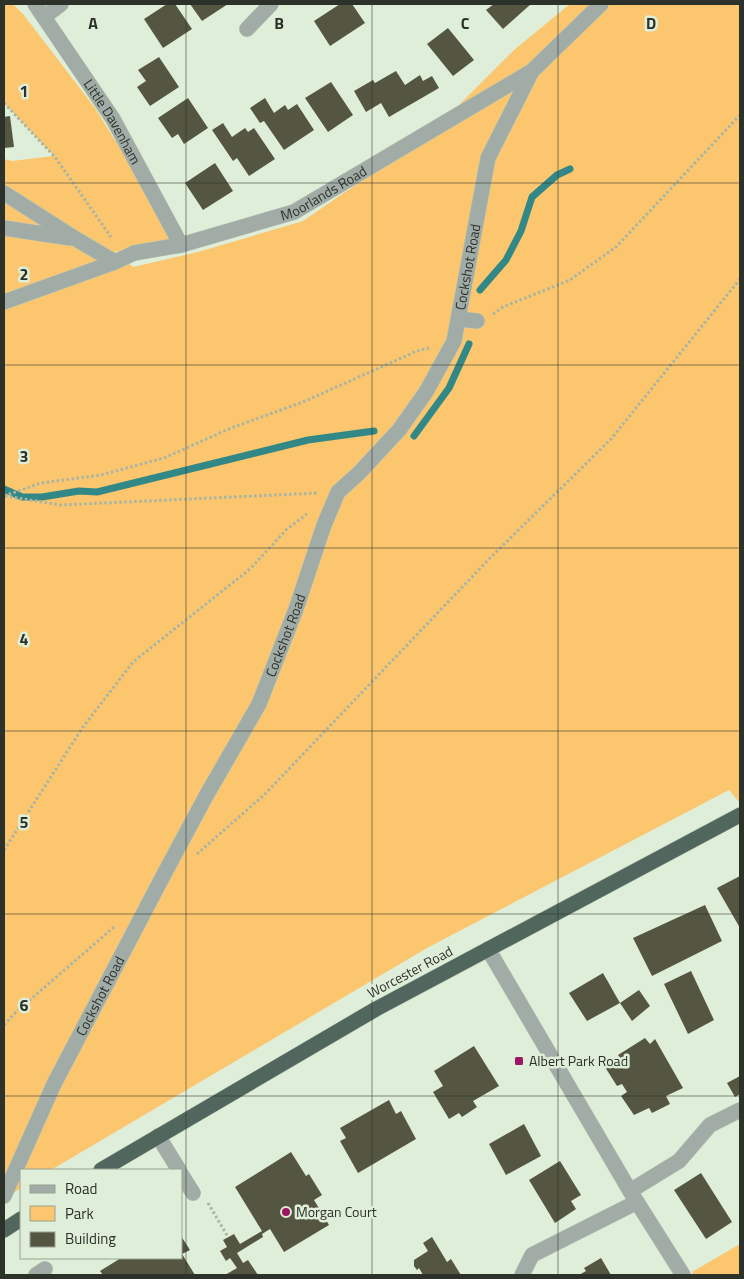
<svg xmlns="http://www.w3.org/2000/svg" width="744" height="1279" font-family="'Titillium Web',sans-serif">
<style>
.green{fill:#fbc66e}
.lines{fill:none;stroke-linecap:round;stroke-linejoin:round}
.stream{stroke:#328886;stroke-width:7}
.building{fill:#555641}
.minor-casing{stroke:#bbc8b6;stroke-width:16}
.highway-casing{stroke:#bbc8b6;stroke-width:16}
.path{stroke:#a9b5a4;stroke-width:3;stroke-dasharray:2.5 2.5;stroke-linecap:butt}
.minor{stroke:#a1aca7;stroke-width:15}
.highway{stroke:#51675d;stroke-width:15}
.grid{fill:none;stroke:#2c312a;stroke-width:1;stroke-opacity:0.55}
.poi-dot{fill:#9d1666;stroke:#dfeed9;stroke-width:2}
.labels{text-anchor:middle;stroke-width:5;stroke-linejoin:round;paint-order:stroke}
.street-label{font-size:14px;fill:#2c312a;stroke:#dfeed9}
.poi-label{font-size:14px;fill:#2c312a;stroke:#dfeed9;text-anchor:start}
.grid-label{font-size:16px;text-anchor:middle;font-weight:bold;fill:#2c312a;stroke:#dfeed9;stroke-width:5;stroke-linejoin:round;paint-order:stroke}
</style>
<rect width="100%" height="100%" fill="#dfeed9"/>
<g class="green">
<path d="M4 4H13L23 14 95 108 147 192 171 241 115 252 133 267 198 252 303 221 431 133 514 50 570 4H740V803L729 790 427 948 51 1170H21V1188L4 1199V159L12 161 54 156 4 103Z"/>
<path d="M740 1244V1275H694L692 1272Z"/>
</g>
<g class="lines">
<g class="stream">
<path d="M480 290 506 260 521 231 532 197 557 175 570 169"/>
<path d="M414 436 449 388 469 344"/>
<path d="M4 489 22 497H42L79 491 97 492 308 440 374 431"/>
</g>
</g>
<g class="building">
<path d="M167 4H175L192 29 163 48 144 19Z"/>
<path d="M190 4H228L202 21Z"/>
<path d="M340 4H352L365 23 330 46 314 21Z"/>
<path d="M494 4H531L503 29 486 10Z"/>
<path d="M448 28 474 60 453 76 427 44Z"/>
<path d="M159 57 179 87 150 106 137 87 146 81 138 70Z"/>
<path d="M396 71 405 85 420 75 423 81 432 76 439 88 389 117 381 103 366 112 354 91 373 80 375 83Z"/>
<path d="M331 82 353 115 328 132 305 98Z"/>
<path d="M188 98 208 128 184 144 178 134 172 138 158 118Z"/>
<path d="M265 98 274 113 285 105 288 110 297 104 314 130 284 150 264 121 260 123 250 108Z"/>
<path d="M10 116 14 147 4 148V117Z"/>
<path d="M223 123 232 137 245 128 248 132 254 128 275 159 249 176 237 158 233 161 212 130Z"/>
<path d="M215 163 233 191 203 210 185 183Z"/>
<path d="M740 876V928L717 888Z"/>
<path d="M705 905 722 941 652 976 633 938Z"/>
<path d="M691 971 714 1020 688 1034 664 984Z"/>
<path d="M603 973 620 1003 587 1021 569 993Z"/>
<path d="M639 990 650 1006 632 1021 620 1003Z"/>
<path d="M645 1038 650 1044 655 1039 683 1088 666 1096 670 1104 652 1113 649 1108 634 1115 621 1096 627 1092 622 1084 617 1086 605 1067 621 1059 618 1055Z"/>
<path d="M474 1046 499 1086 473 1101 477 1107 462 1117 459 1113 449 1119 433 1092 443 1086 434 1071Z"/>
<path d="M740 1076V1094L735 1097 727 1083Z"/>
<path d="M389 1100 396 1114 401 1111 416 1139 358 1173 340 1141 346 1138 340 1128Z"/>
<path d="M524 1124 541 1156 506 1175 489 1144Z"/>
<path d="M291 1152 306 1176 309 1174 322 1195 314 1200 329 1225 284 1252 270 1229 262 1234 263 1237 237 1253 243 1263 248 1260 258 1275H225L237 1268 230 1258 226 1261 220 1251 227 1247 223 1240 234 1234 240 1244 262 1231 235 1187Z"/>
<path d="M560 1161 581 1195 571 1201 576 1209 555 1223 529 1180Z"/>
<path d="M701 1173 732 1222 706 1239 674 1190Z"/>
<path d="M181 1236 190 1250 182 1254 195 1275H103L100 1271 121 1258H181Z"/>
<path d="M432 1237 447 1262 451 1259 461 1275H423L419 1268 417 1270 414 1266V1260L428 1251 423 1243Z"/>
<path d="M601 1258 611 1275H579L586 1271 584 1268Z"/>
</g>
<g class="lines">
<g class="minor-casing">
<g id="minor">
<path id="s1" d="M35 4 113 119 181 245"/>
<path d="M44 17 61 4"/>
<path d="M247 29 271 4"/>
<path d="M4 193 76 239 115 262"/>
<path d="M4 228 70 238"/>
<path id="s2" d="M4 302 115 262 134 253 181 245 294 212 532 71 601 4"/>
<path d="M459 319 477 321"/>
<path d="M488 949 630 1191 683 1275"/>
<path d="M158 1136 179 1170"/>
<path d="M181 1174 193 1193"/>
<path d="M630 1191 679 1161 710 1125 740 1110"/>
<path id="s3" d="M4 1196 54 1084 162 878 206 796 259 704 296 609 324 525 338 492 359 473 399 430 426 392 454 341 488 158 532 71"/>
<path d="M36 1275 45 1269"/>
<path d="M522 1275 532 1255 637 1202"/>
</g>
</g>
<g class="highway-casing">
<g id="highway">
<path d="M101 1170 376 1009 740 815"/>
<path d="M4 1230 21 1219"/>
</g>
</g>
<g class="path">
<path d="M4 103 55 157 111 237"/>
<path d="M493 314 503 307 570 280 616 247 740 115"/>
<path d="M4 496 41 483 101 475 164 458 231 428 303 402 417 351 429 348"/>
<path d="M5 496 61 505 318 493"/>
<path d="M4 850 83 727 133 662 250 569 287 529 307 514"/>
<path d="M197 854 265 794 490 558 611 439 740 279"/>
<path d="M4 1025 16 1012 114 927"/>
<path d="M208 1203 228 1237"/>
</g>
<use href="#minor" class="minor"/>
<use href="#highway" class="highway"/>
</g>
<path class="grid" d="M186 4V1275M372 4V1275M558 4V1275M4 183H740M4 365H740M4 548H740M4 731H740M4 914H740M4 1096H740"/>
<g class="poi-dot">
<rect x="514" y="1056" width="10" height="10" rx="2.5"/>
<circle cx="286" cy="1212" r="5"/>
</g>
<g class="labels">
<g class="street-label">
<text dy="5" stroke="none"><textPath href="#s1" startOffset="141">Little Davenham</textPath></text>
<text dy="5" stroke="none"><textPath href="#s2" startOffset="339">Moorlands Road</textPath></text>
<text dy="5" stroke="none"><textPath href="#s3" startOffset="1048">Cockshot Road</textPath></text>
<text dy="5" stroke="none"><textPath href="#s3" startOffset="628">Cockshot Road</textPath></text>
<text transform="translate(410 972) rotate(-28)" y="5">Worcester Road</text>
<text dy="5" stroke="none"><textPath href="#s3" startOffset="222">Cockshot Road</textPath></text>
</g>
<g class="poi-label">
<text x="529" y="1066">Albert Park Road</text>
<text x="296" y="1217">Morgan Court</text>
</g>
</g>
<g class="grid-label">
<text x="93" y="29">A</text>
<text x="279" y="29">B</text>
<text x="465" y="29">C</text>
<text x="651" y="29">D</text>
<text x="24" y="97">1</text>
<text x="24" y="280">2</text>
<text x="24" y="462">3</text>
<text x="24" y="645">4</text>
<text x="24" y="828">5</text>
<text x="24" y="1011">6</text>
</g>
<rect width="744" height="1279" fill="none" stroke="#2c312a" stroke-width="10"/>
<rect x="20" y="1169" width="162" height="90" fill="#dfeed9" stroke="#97a293"/>
<rect x="30" y="1185" width="25" height="8" fill="#a1aca7" stroke="#97a293"/>
<text x="65" y="1194" font-size="15" fill="#2c312a">Road</text>
<rect x="30" y="1206" width="25" height="15" fill="#fbc66e" stroke="#97a293"/>
<text x="65" y="1219" font-size="15" fill="#2c312a">Park</text>
<rect x="30" y="1232" width="25" height="15" fill="#555641" stroke="#97a293"/>
<text x="65" y="1244" font-size="15" fill="#2c312a">Building</text>
</svg>
